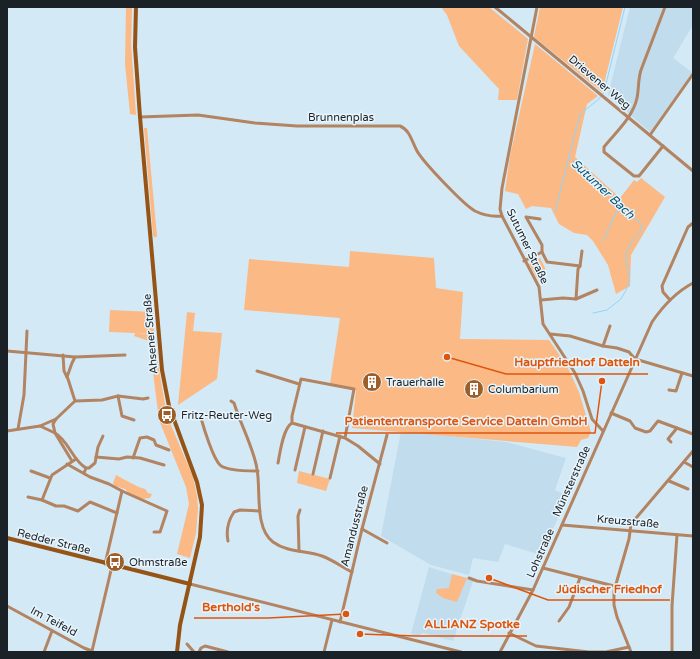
<svg xmlns="http://www.w3.org/2000/svg" width="700" height="659" font-family="'Varela Round',sans-serif">
<style>
.built{fill:#c0dced}
.green{fill:#fbb985}
.lines{fill:none;stroke-linecap:round;stroke-linejoin:round}
.stream{stroke:#92d5f9;stroke-width:1}
.street{stroke:#b28461;stroke-width:3}
.secondary{stroke:#955415;stroke-width:4}
.labels{text-anchor:middle;stroke-width:3;stroke-linejoin:round;paint-order:stroke}
.street-label{font-size:11px;fill:#1a2227;stroke:#e8f5fc}
.poi-label{font-size:11px;fill:#1a2227;stroke:#e8f5fc;text-anchor:start}
.water-label{font-size:12px;font-style:italic;fill:#09516f;stroke:#e8f5fc}
.leader{fill:none;stroke:#de560d;stroke-width:1.5}
.callout-dot{fill:#de560d;stroke:#e8f5fc;stroke-width:1.5}
.callout-label{font-size:12px;text-anchor:middle;font-weight:bold;fill:#de560d;stroke:#e8f5fc;stroke-width:3;stroke-linejoin:round;paint-order:stroke}
</style>
<rect width="100%" height="100%" fill="#d4e9f6"/>
<g class="built">
<path d="M630 7H693V25L673 58 693 73 650 132 608 95Z"/>
<path d="M401 431 506 442 566 458 555 490 568 496 541 555 505 544 498 562 473 558 469 575 431 565 381 536Z"/>
<path d="M429 567 473 581 453 641 423 633 418 636 411 634Z"/>
</g>
<g class="green">
<path d="M126 7H132L131 43 136 115 130 114 125 64Z"/>
<path d="M441 7H489L528 39 517 100H498L499 89 459 46 447 15Z"/>
<path d="M540 7H623L602 92 534 37Z"/>
<path d="M535 44 598 96 587 104 575 157 620 198 634 180 637 182 641 178 665 197 631 255 630 286 616 294 608 265 593 241 587 235 574 233 559 224 551 208 532 206 526 209 518 194 505 191 510 156Z"/>
<path d="M144 128H147L157 236 155 238 153 235Z"/>
<path d="M350 251 434 258 436 288 463 292 460 339 549 340 567 366 579 392 591 432 588 438 581 440 577 447 352 428 356 390 330 384 340 318 244 310 249 259 349 267Z"/>
<path d="M540 258 545 268 544 279 537 278 529 264Z"/>
<path d="M110 310 153 312 154 333H136L153 334 167 416 193 477 197 496 198 509 196 533 190 558 177 554 189 504 186 487 159 420 149 341 134 336 135 333 109 332Z"/>
<path d="M187 312 195 313 193 331 222 333 217 379 178 405Z"/>
<path d="M299 471 330 479 326 491 297 483Z"/>
<path d="M116 475C126 480 134 486 145 489L148 493 152 494 150 498 142 499 130 494 125 489 115 486 113 483Z"/>
<path d="M452 574 467 578 457 602 443 598 436 593 437 589 449 588Z"/>
</g>
<g class="lines">
<g class="stream">
<path d="M570 158 602 188 625 207 629 215 639 221 641 226V231L632 241 626 253V265L629 270V283L626 290 621 299 607 310 593 313"/>
<path d="M555 212 580 114 599 99 604 92 625 7"/>
<path d="M603 241 620 204"/>
</g>
<g class="street">
<path d="M495 7 693 171"/>
<path d="M537 7 502 188 500 209 502 216 539 287 543 324 575 373 583 391 592 419 603 431"/>
<path d="M140 117 198 115 255 123 297 126H400C410 130 412 142 417 151 424 163 464 205 475 211 483 215 493 217 502 216"/>
<path d="M650 135 693 74"/>
<path d="M663 146 639 176H634L604 152V147C616 132 633 117 637 98 639 88 638 79 641 70L665 7"/>
<path d="M540 219 526 217 542 245V252L547 262 580 266 578 269 576 299 563 298 541 300"/>
<path d="M524 261 542 252"/>
<path d="M580 266 582 251"/>
<path d="M576 299 597 290"/>
<path d="M670 300 663 292 662 286 688 227 693 223"/>
<path d="M550 334 570 336 603 346 617 348 629 352 635 359 693 376"/>
<path d="M603 346 610 326"/>
<path d="M7 351 75 357 125 355"/>
<path d="M63 355 64 371 68 379 75 401"/>
<path d="M257 371 299 384"/>
<path d="M67 377 72 363 75 357"/>
<path d="M669 390 676 391 682 373"/>
<path d="M118 396 122 416 134 420"/>
<path d="M231 401 234 403C240 423 254 449 257 469 261 489 254 528 273 542 288 553 306 550 322 556 333 560 342 567 352 572"/>
<path d="M611 413 630 421 635 428 646 432 650 431 658 421 693 434"/>
<path d="M201 418C204 429 213 458 220 465 226 471 250 471 258 471"/>
<path d="M56 419 53 424 55 433C69 441 72 460 86 468L84 473"/>
<path d="M40 426 56 419 75 401 102 400 118 396 143 399 148 398"/>
<path d="M18 429 24 395 27 331"/>
<path d="M7 431 40 426 55 433 72 461"/>
<path d="M345 438 354 389 301 379 292 416V423L345 438 358 446 380 464"/>
<path d="M671 442 668 439 677 428"/>
<path d="M96 457 119 459 127 457 140 458 164 465"/>
<path d="M133 458 140 438 147 437 154 440 156 445 169 450"/>
<path d="M684 462 693 467"/>
<path d="M278 463C280 453 283 428 292 423"/>
<path d="M67 464 90 477 109 484 122 491 105 564"/>
<path d="M86 468H89L95 463 98 447 103 436"/>
<path d="M295 470 305 427"/>
<path d="M31 471 50 478"/>
<path d="M313 474 323 431"/>
<path d="M330 478 340 436"/>
<path d="M669 481 688 489"/>
<path d="M122 491 167 511 160 532H154"/>
<path d="M28 497 42 500 56 506H64L78 511 90 502 117 513"/>
<path d="M42 500 52 475 76 459"/>
<path d="M562 525 693 536"/>
<path d="M362 529 387 543"/>
<path d="M228 541C226 531 228 521 234 512L240 510 260 511"/>
<path d="M299 551 298 516 300 510"/>
<path d="M543 568 614 586"/>
<path d="M469 578 477 581 533 590"/>
<path d="M190 584 461 652"/>
<path d="M7 606 84 648 92 651"/>
<path d="M559 621 569 607 580 578"/>
<path d="M340 622 362 529 387 435"/>
<path d="M509 633 536 646 589 652"/>
<path d="M187 644 194 652"/>
<path d="M92 651 112 566"/>
<path d="M44 652 52 631"/>
<path d="M199 652 201 648 205 646 228 652"/>
<path d="M324 652 332 620"/>
<path d="M500 652 533 590 652 322C663 306 676 292 693 283"/>
<path d="M590 652H606L629 647"/>
<path d="M631 652 617 617 614 605V591L629 539 631 524 693 451"/>
<path d="M672 652V606L677 535"/>
</g>
<g class="secondary">
<path d="M136 7 135 47 140 117 162 370 169 406 197 482 202 505 200 537 180 625 177 652"/>
<path d="M7 538 190 584"/>
</g>
</g>
<defs>
<g id="building-disc" transform="scale(1)"><circle r="9.5" fill="#9e5e27" stroke="#e8f5fc"/><path d="M-4-6H4V6H1V3H-1V6H-4ZM-2.5-4.3h1.7v1.8h-1.7ZM.8-4.3h1.7v1.8H.8ZM-2.5-1h1.7V.8h-1.7ZM.8-1h1.7V.8H.8Z" fill="#fff"/></g>
<g id="bus-disc" transform="scale(1)"><circle r="9.5" fill="#9e5e27" stroke="#e8f5fc"/><path d="M-5-6H5V4H4V6H2V4H-2V6H-4V4H-5ZM-3.5-4V0h7V-4ZM-3.5 1.2v1.5H-2V1.2ZM2 1.2v1.5H3.5V1.2Z" fill="#fff"/></g>
</defs>
<g fill-rule="evenodd">
<use href="#building-disc" x="372" y="382"/>
<use href="#building-disc" x="474" y="389"/>
<use href="#bus-disc" x="167" y="415"/>
<use href="#bus-disc" x="115" y="562"/>
</g>
<g class="labels">
<g class="street-label">
<text transform="translate(600 82) rotate(40)" y="4">Drievener Weg</text>
<text x="341" y="121">Brunnenplas</text>
<text transform="translate(528 246) rotate(64)" y="4">Sutumer Straße</text>
<text transform="translate(150 334) rotate(-95)" y="4">Ahsener Straße</text>
<text transform="translate(571 481) rotate(-66)" y="4">Münsterstraße</text>
<text transform="translate(628 521) rotate(5)" y="4">Kreuzstraße</text>
<text transform="translate(354 526) rotate(-76)" y="4">Amandusstraße</text>
<text transform="translate(54 541) rotate(14)" y="4">Redder Straße</text>
<text transform="translate(540 553) rotate(-66)" y="4">Lohstraße</text>
<text transform="translate(54 621) rotate(28)" y="4">Im Teifeld</text>
</g>
<g class="poi-label">
<text x="386" y="386">Trauerhalle</text>
<text x="488" y="393">Columbarium</text>
<text x="181" y="419">Fritz-Reuter-Weg</text>
<text x="129" y="566">Ohmstraße</text>
</g>
<g class="water-label">
<text transform="translate(603 189) rotate(43)" y="4">Sutumer Bach</text>
</g>
</g>
<path class="leader" d="M447 357L506 374H648M602 381L595 433H336M489 578L548 600H670M346 614L268 618H194M360 634L416 636H527"/>
<g class="callout-dot">
<circle cx="447" cy="357" r="4"/>
<circle cx="602" cy="381" r="4"/>
<circle cx="489" cy="578" r="4"/>
<circle cx="346" cy="614" r="4"/>
<circle cx="360" cy="634" r="4"/>
</g>
<g class="callout-label">
<text x="577" y="366">Hauptfriedhof Datteln</text>
<text x="466" y="425">Patiententransporte Service Datteln GmbH</text>
<text x="609" y="593">Jüdischer Friedhof</text>
<text x="231" y="611">Berthold's</text>
<text x="472" y="628">ALLIANZ Spotke</text>
</g>
<rect width="700" height="659" fill="none" stroke="#1a2227" stroke-width="16"/>
</svg>
